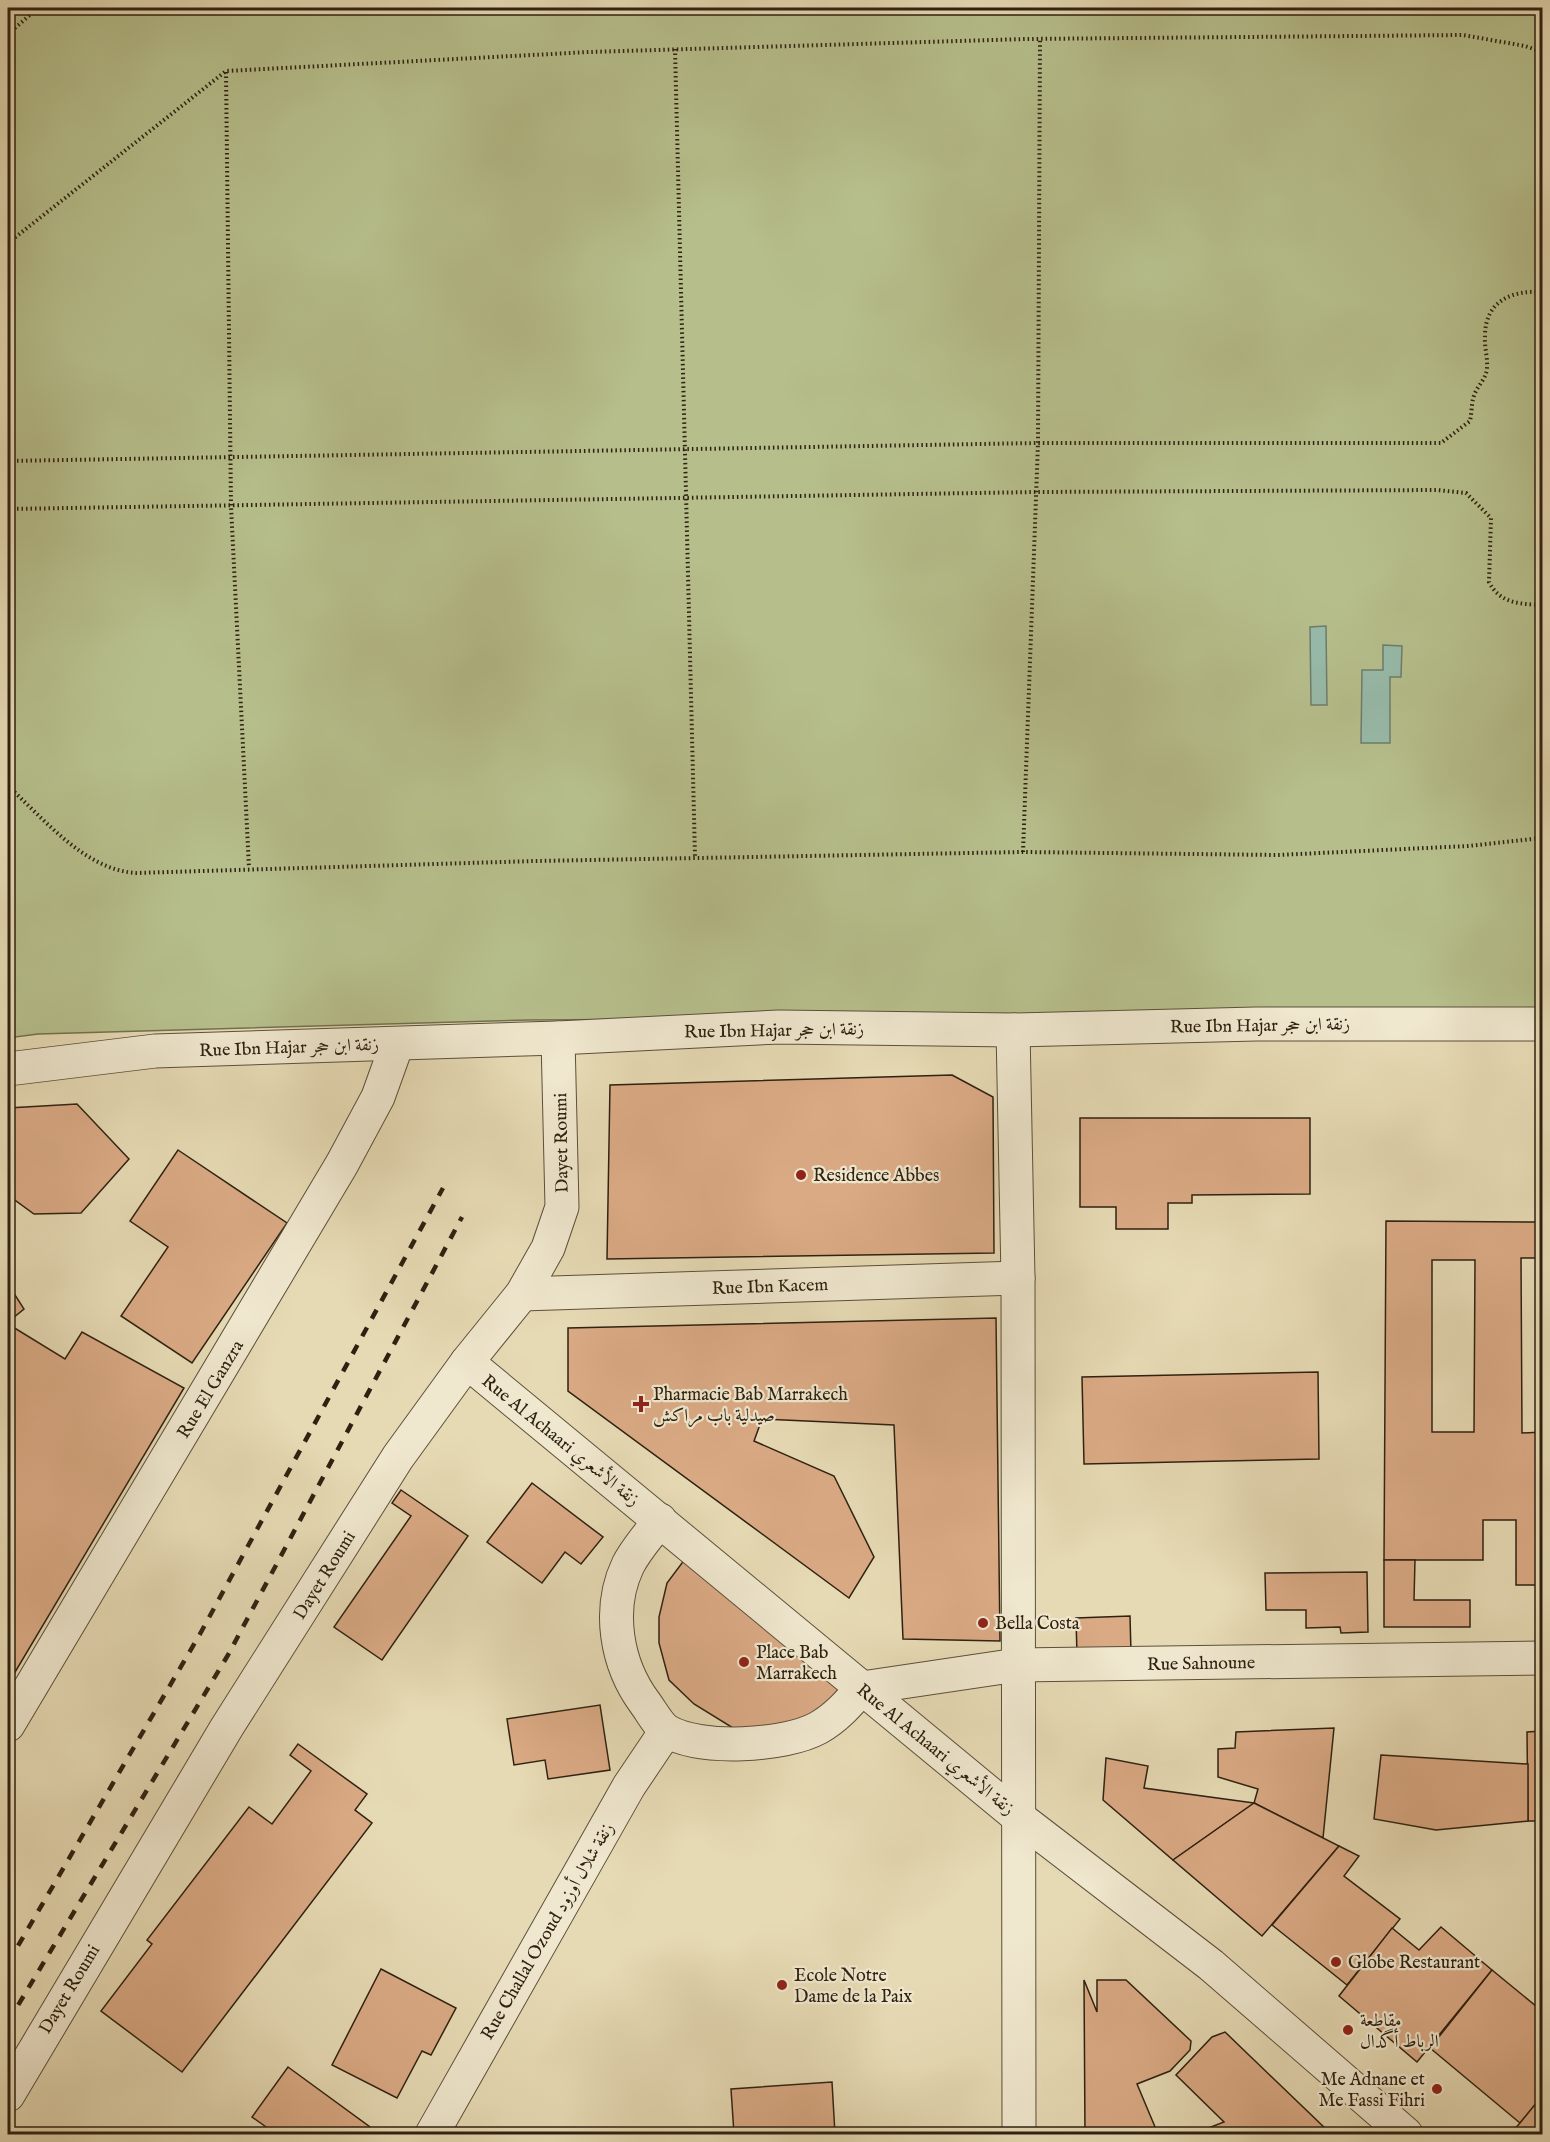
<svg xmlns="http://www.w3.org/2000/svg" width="1550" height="2142" font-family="'IM FELL English',Amiri,serif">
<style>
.green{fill:#b6bf8c;stroke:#72704e;stroke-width:1.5}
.water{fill:#97bbaa;stroke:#6d7d6d;stroke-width:1.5}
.building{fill:#daaa85;stroke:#2e2111;stroke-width:1.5;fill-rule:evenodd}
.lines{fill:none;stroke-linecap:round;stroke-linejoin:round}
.minor-casing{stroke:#5c4f3a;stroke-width:35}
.path{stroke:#2e2111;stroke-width:4;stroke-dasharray:1.5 3;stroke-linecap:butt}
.minor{stroke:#efe7ce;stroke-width:33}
.rail{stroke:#2e2111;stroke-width:4.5;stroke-dasharray:10 10;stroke-linecap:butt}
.poi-dot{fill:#8f2418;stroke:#efe7ce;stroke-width:2}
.labels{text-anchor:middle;stroke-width:4.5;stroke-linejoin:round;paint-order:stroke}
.street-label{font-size:18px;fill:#2e2111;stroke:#efe7ce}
.poi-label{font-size:18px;fill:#2e2111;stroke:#efe7ce;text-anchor:start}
</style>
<rect width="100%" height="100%" fill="#e6dab4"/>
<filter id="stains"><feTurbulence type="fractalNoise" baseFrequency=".00333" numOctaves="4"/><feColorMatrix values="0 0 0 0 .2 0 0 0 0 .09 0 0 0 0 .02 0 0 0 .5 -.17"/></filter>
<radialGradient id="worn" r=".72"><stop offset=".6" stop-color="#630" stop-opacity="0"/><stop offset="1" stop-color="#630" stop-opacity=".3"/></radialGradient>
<path class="green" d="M8 8H1542V1014L529 1020 38 1034 8 1038Z"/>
<g class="water">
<path d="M1326 626 1327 705H1311L1310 627Z"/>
<path d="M1383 645 1402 646 1401 677H1390V743H1361L1362 670H1383Z"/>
</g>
<g class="building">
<path d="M952 1075 993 1097 994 1253 607 1259 610 1085Z"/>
<path d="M77 1104 129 1159 81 1213 34 1214 8 1195V1108Z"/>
<path d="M1080 1118H1310V1194L1192 1195V1203H1168V1229H1116V1207H1080Z"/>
<path d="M178 1150 287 1223 192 1363 121 1316 168 1247 130 1221Z"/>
<path d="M1386 1221 1542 1222V1258H1521L1522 1433 1542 1432V1585H1516V1520H1483V1560H1384ZM1432 1260H1475L1474 1432H1432Z"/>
<path d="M8 1284 24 1309 8 1322Z"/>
<path d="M996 1318 1000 1641 903 1639 894 1425 762 1419 754 1441 834 1476 874 1557 849 1598 568 1391V1328Z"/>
<path d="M8 1324 65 1359 82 1332 184 1388 8 1684Z"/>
<path d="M1318 1372 1319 1459 1084 1464 1082 1377Z"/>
<path d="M532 1483 603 1537 581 1564 565 1552 542 1583 487 1542Z"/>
<path d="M401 1490 468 1536 382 1660 334 1627 411 1516 392 1503Z"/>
<path d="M685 1559 854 1684 784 1736 733 1728 694 1704 669 1680 659 1643V1617L667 1583Z"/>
<path d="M1384 1560H1415L1414 1600H1470V1627H1384Z"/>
<path d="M1367 1572 1368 1632 1341 1633 1340 1627 1306 1628V1610H1266L1265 1573Z"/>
<path d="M1130 1616 1131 1653 1077 1655 1076 1618Z"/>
<path d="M600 1705 610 1770 548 1779 545 1760 514 1765 507 1719Z"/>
<path d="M1334 1728 1323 1838 1254 1803 1258 1789 1218 1777V1749L1235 1748 1236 1732Z"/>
<path d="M1542 1731V1821H1528L1527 1732Z"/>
<path d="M298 1744 367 1794 355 1810 372 1823 182 2072 101 2011 152 1944 147 1940 249 1807 272 1824 311 1771 290 1755Z"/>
<path d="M1381 1755 1528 1764V1821L1436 1830 1374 1819Z"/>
<path d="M1106 1758 1148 1766 1144 1788 1254 1803 1173 1860 1103 1800Z"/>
<path d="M1254 1803 1339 1846 1262 1936 1173 1860Z"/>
<path d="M1339 1846 1359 1856 1344 1876 1400 1919 1347 1985 1272 1925Z"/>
<path d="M1441 1927 1492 1970 1417 2062 1339 1996 1392 1928 1419 1950Z"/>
<path d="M381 1969 456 2008 431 2055 422 2051 397 2098 332 2065Z"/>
<path d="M1492 1970 1542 2011V2096L1520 2123 1430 2048Z"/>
<path d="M1084 1980 1097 2012V1980H1126L1191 2041 1190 2050 1170 2071 1137 2084 1158 2134H1085Z"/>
<path d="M1225 2032 1329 2132 1326 2134H1193L1224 2122 1176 2075 1212 2037Z"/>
<path d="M288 2067 370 2127 365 2134H276L252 2117Z"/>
<path d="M832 2082 835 2134H734L731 2089Z"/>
<path d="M1542 2096V2134H1510L1520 2123Z"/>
</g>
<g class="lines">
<g class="minor-casing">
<g id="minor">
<path d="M1013 1030 1018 1278 1019 2134"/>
<path d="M8 1069 155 1051 558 1038 779 1027 1013 1030 1256 1024H1542"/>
<path d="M522 1294 1018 1278"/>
<path d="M467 1362 1017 1816 1211 1965 1406 2134"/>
<path d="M660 1520C650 1534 636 1549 628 1565 607 1609 616 1664 645 1703 651 1711 659 1726 667 1731 701 1751 785 1746 818 1728 836 1718 849 1703 862 1688L1017 1665 1542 1658"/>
<path d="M8 1725 342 1164 378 1097 397 1044"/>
<path d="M8 2095 227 1727 398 1457 467 1362 522 1294 548 1248 562 1207 558 1038"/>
<path d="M432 2134 629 1786 666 1731"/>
</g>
</g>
<g class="path">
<path d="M8 34 38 8"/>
<path d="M675 49 695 857"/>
<path d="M226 72 231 506 249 868"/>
<path d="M8 243 226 71 589 52 1026 39 1463 35 1525 46 1542 52"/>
<path d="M8 461 1038 443H1441L1470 421C1472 412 1471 402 1475 393 1479 384 1486 379 1487 368 1488 358 1484 346 1485 336 1485 301 1512 290 1542 292"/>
<path d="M8 509 1036 492 1437 490 1466 493 1491 518 1489 582C1500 604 1521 604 1542 605"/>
<path d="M8 786C44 819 85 870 136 873L535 861 1023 852 1278 855 1468 846 1542 838"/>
<path d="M1023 852 1038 443 1040 39"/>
</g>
<use href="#minor" class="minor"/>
<g class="rail">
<path d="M8 1963 200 1634 443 1188"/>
<path d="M8 2022 228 1655 462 1217"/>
</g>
</g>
<g class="poi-dot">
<circle cx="801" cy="1175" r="6"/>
<path d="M638 1395h6v6h6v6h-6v6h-6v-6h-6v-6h6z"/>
<circle cx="983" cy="1623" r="6"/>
<circle cx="744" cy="1662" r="6"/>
<circle cx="1336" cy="1962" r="6"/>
<circle cx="782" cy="1985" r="6"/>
<circle cx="1348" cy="2030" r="6"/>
<circle cx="1437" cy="2089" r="6"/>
</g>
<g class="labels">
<g class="street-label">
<text transform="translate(1260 1025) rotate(-1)" y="6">Rue Ibn Hajar زنقة ابن حجر</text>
<text transform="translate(774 1030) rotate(-1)" y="6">Rue Ibn Hajar زنقة ابن حجر</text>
<text transform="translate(289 1047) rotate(-2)" y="6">Rue Ibn Hajar زنقة ابن حجر</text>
<text transform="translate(561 1143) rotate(-91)" y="6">Dayet Roumi</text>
<text transform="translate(770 1286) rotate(-2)" y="6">Rue Ibn Kacem</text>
<text transform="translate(210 1389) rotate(-59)" y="6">Rue El Ganzra</text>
<text transform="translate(561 1440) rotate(39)" y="6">Rue Al Achaari زنقة الأشعري</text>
<text transform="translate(324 1575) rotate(-58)" y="6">Dayet Roumi</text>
<text transform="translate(1201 1663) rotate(-1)" y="6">Rue Sahnoune</text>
<text transform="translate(936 1749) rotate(39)" y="6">Rue Al Achaari زنقة الأشعري</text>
<text transform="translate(547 1931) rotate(-60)" y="6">Rue Challal Ozoud زنقة شلال أوزود</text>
<text transform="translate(69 1989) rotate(-59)" y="6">Dayet Roumi</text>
</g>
<g class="poi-label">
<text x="813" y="1181">Residence Abbes</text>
<text x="653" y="1400">Pharmacie Bab Marrakech<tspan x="653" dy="21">صيدلية باب مراكش</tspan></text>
<text x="995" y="1629">Bella Costa</text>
<text x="756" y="1658">Place Bab<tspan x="756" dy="21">Marrakech</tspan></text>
<text x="1348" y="1968">Globe Restaurant</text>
<text x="794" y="1981">Ecole Notre<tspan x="794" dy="21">Dame de la Paix</tspan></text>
<text x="1360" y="2026">مقاطعة<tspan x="1360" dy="21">الرباط أگدال</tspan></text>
<text x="1425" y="2085" text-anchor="end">Me Adnane et<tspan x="1425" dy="21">Me Fassi Fihri</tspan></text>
</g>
</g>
<rect width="1550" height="2142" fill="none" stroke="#e6dab4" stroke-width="30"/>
<rect x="9" y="9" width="1532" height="2124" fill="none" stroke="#2e2111" stroke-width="3"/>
<rect x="15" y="15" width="1520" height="2112" fill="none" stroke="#2e2111" stroke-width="1.5"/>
<rect width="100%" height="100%" filter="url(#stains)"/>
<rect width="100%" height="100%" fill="url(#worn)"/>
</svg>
